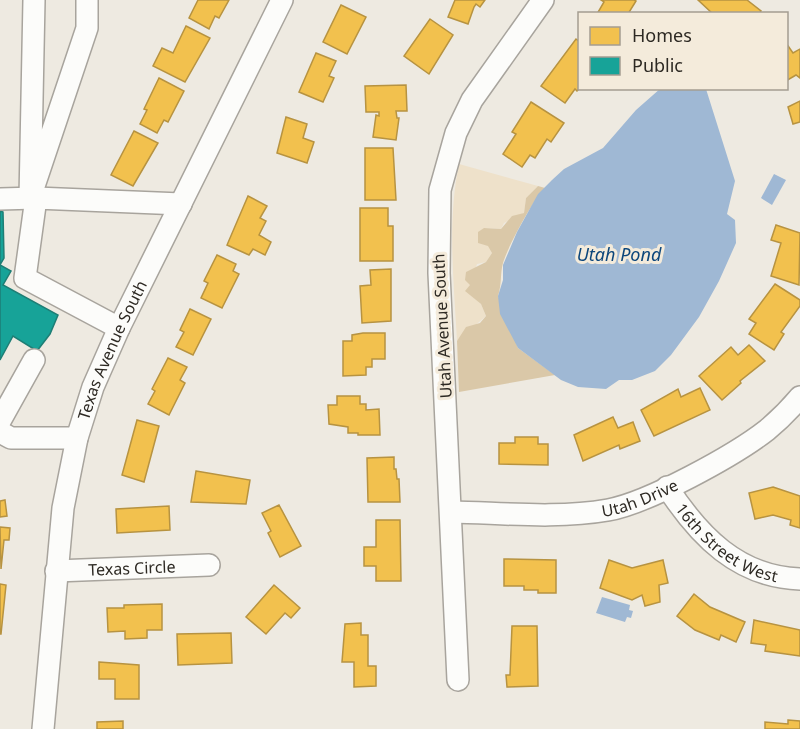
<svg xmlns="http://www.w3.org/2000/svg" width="800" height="729" font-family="'Noto Sans',sans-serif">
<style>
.green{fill:#eee1ca}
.forest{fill:#dac8a8}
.water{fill:#9fb8d4}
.homes{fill:#f2c14e;stroke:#b79341;stroke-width:1.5}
.public{fill:#17a398;stroke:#1e7e75;stroke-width:1.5}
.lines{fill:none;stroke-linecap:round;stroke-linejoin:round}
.minor-casing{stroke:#a8a49d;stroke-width:24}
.minor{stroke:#fcfcfa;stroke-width:21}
.labels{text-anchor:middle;stroke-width:6;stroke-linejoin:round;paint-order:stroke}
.street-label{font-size:16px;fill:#2d2923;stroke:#f4ebdb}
.water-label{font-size:18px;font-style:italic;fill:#0c467b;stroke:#f4ebdb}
</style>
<rect width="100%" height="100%" fill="#eeeae1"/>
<path class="green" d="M459 164 538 186 526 198 524 213 504 223 501 229 484 228 492 253 486 262 477 264 470 285V294L481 304 486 316 457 341C454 283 447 222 459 164Z"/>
<path class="forest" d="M538 186 545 188C533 200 508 246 503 263 500 274 502 284 498 296L518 348 555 375 459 392 457 341 466 327 480 323 486 316 481 304 465 291 470 285 465 280 466 272 486 262 492 253 488 246 478 243V232L484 228 501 229 512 216 524 213 526 198Z"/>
<g class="water">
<path d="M661 88 706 89 735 181 727 214 735 220 736 243 719 281 699 317 671 355 655 371 632 380H619L606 389 578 387 561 380 518 348 500 314 498 296 503 280V265L517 232 538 194 552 180 564 169 603 148 636 110Z"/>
<path d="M774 174 786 180 772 205 761 198Z"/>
<path d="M602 597 630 605 629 610 633 611 631 618 627 617 625 622 596 613Z"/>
</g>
<g class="homes">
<path d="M198 0H229L219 18 215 16 209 29 189 18Z"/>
<path d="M455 0H485L480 7 476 4 474 7 468 24 448 17Z"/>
<path d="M601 0H634L636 1 628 14H597L604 2Z"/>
<path d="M698 0H747L761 11 759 14H713Z"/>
<path d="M341 5 366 17 347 54 323 42Z"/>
<path d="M430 19 453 35 429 74 404 56Z"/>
<path d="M186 26 210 38 185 82 153 66 162 48 173 53Z"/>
<path d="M576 39 580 42V88L577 91 575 89 565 103 541 86Z"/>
<path d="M786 43 793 53 800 49V78L796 75 786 81Z"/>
<path d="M316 53 336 61 329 76 334 78 323 102 299 92Z"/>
<path d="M159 78 184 91 168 122 164 120 157 133 140 124 147 110 144 109Z"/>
<path d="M406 85 407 111H396L397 118H399L396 140 373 137 376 115 379 116V112H366L365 86Z"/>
<path d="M800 101V122L793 124 788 107Z"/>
<path d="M531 102 564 123 551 142 547 139 535 158 530 155 522 167 503 154 516 134 512 132Z"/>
<path d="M286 117 307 124 303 138 314 142 307 163 277 153Z"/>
<path d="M134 131 158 143 133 186 111 175Z"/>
<path d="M365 148H393L396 200H365Z"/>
<path d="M248 196 267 206 260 218 266 221 259 235 271 242 265 255 253 249 249 255 227 245Z"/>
<path d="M360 208H388V226H393V261H360Z"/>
<path d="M776 225 800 233 799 285 771 276 781 243 771 240Z"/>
<path d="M217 255 236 264 233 271 239 274 222 308 201 298 208 283 204 281Z"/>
<path d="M391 269V321L362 323 360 286 371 285 370 270Z"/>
<path d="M775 284 800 300V306L781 332 784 334 774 350 749 334 756 323 749 319Z"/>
<path d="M190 309 211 319 193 355 176 347 184 332 180 330Z"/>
<path d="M363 333H385V359H372V367H366V375L343 376V341H352V335Z"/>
<path d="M749 345 765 361 740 381 741 383 722 400 699 376 731 347 738 355Z"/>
<path d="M168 358 187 367 180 380 185 383 169 415 148 404 155 391 152 389Z"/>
<path d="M700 388 710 410 654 436 641 410 678 389 681 397Z"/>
<path d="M337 396H360V404H366V410L379 409 380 435H358V433H348V427L329 424 328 405H337Z"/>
<path d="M613 417 618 428 633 422 640 441 620 449 619 445 583 461 574 435Z"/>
<path d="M137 420 159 426 144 482 122 475Z"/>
<path d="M515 437H538V444H548V465L499 464V443H515Z"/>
<path d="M394 457V469H396L397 479H399L400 502H368L367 458Z"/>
<path d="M196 471 250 480 246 504 191 502Z"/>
<path d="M773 487 800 496V528L790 525 791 520 773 515 755 519 749 493Z"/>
<path d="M5 500 7 516 0 517V501Z"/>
<path d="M279 505 301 546 280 557 268 533 271 531 262 513Z"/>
<path d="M169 506 170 530 117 533 116 509Z"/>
<path d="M376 520H400L401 581H376V566H364V547H376Z"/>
<path d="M0 527 10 528 9 540H4L1 569Z"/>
<path d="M504 559 556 560V593H538V590H524V586H504Z"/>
<path d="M609 560 632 568 663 560 668 583 659 585 660 602 645 606 642 595 632 600 600 588Z"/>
<path d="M0 584 6 585 1 634H0Z"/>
<path d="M274 585 300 608 291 618 285 613 266 634 246 617Z"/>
<path d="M694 594 710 607 745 622 736 642 721 635 719 640 695 630 677 616Z"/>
<path d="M162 604V630H147V638L125 639V631L108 632 107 608H124V605Z"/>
<path d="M754 620 800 630V656L765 651 766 645 751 643Z"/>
<path d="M361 623V635H368V666H376V686L354 687V662H342L345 624Z"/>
<path d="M512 626H537L538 686 507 687 506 675H510Z"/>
<path d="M231 633 232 663 178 665 177 634Z"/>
<path d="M99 662 139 665V699H115V679H99Z"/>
<path d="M788 720 800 721V729H765V722L788 724Z"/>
<path d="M123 721V729H97V722Z"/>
</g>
<path class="public" d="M0 211 3 212 4 258 0 265 11 271 3 285 58 315 50 334 37 351 13 336 0 360Z"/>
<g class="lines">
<g class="minor-casing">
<g id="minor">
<path d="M34 0 30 198 87 28V0"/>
<path d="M0 199 36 198"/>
<path d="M119 328 25 278 36 198 181 204"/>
<path d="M0 421 34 360"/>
<path d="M0 432 11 438H77"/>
<path id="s1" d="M667 487C699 536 738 577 800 579"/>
<path id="s2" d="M452 512C503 513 557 519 608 510 648 503 735 455 767 430 779 420 790 409 800 397"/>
<path id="s3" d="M56 571 209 565"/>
<path d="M458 680 439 273 440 190 456 133 472 100 543 0"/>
<path id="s4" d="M43 729 63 508 77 438 93 387 119 328 282 0"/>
</g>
</g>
<use href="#minor" class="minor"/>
</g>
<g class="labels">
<g class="street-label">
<text transform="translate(442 326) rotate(-93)" y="6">Utah Avenue South</text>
<text dy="6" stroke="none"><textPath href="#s4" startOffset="388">Texas Avenue South</textPath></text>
<text dy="6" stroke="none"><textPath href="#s2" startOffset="190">Utah Drive</textPath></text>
<text dy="6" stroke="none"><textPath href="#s1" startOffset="84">16th Street West</textPath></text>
<text dy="6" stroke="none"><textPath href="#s3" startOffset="76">Texas Circle</textPath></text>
</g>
<g class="water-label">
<text x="619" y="261">Utah Pond</text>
</g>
</g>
<rect x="578" y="12" width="210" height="78" fill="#f4ebdb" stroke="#a49d91" stroke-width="1.5"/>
<rect x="590" y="27" width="30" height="18" fill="#f2c14e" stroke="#a49d91" stroke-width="1.5"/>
<text x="632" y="42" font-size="18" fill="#2d2923">Homes</text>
<rect x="590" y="57" width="30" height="18" fill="#17a398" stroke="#a49d91" stroke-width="1.5"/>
<text x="632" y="72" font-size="18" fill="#2d2923">Public</text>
</svg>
